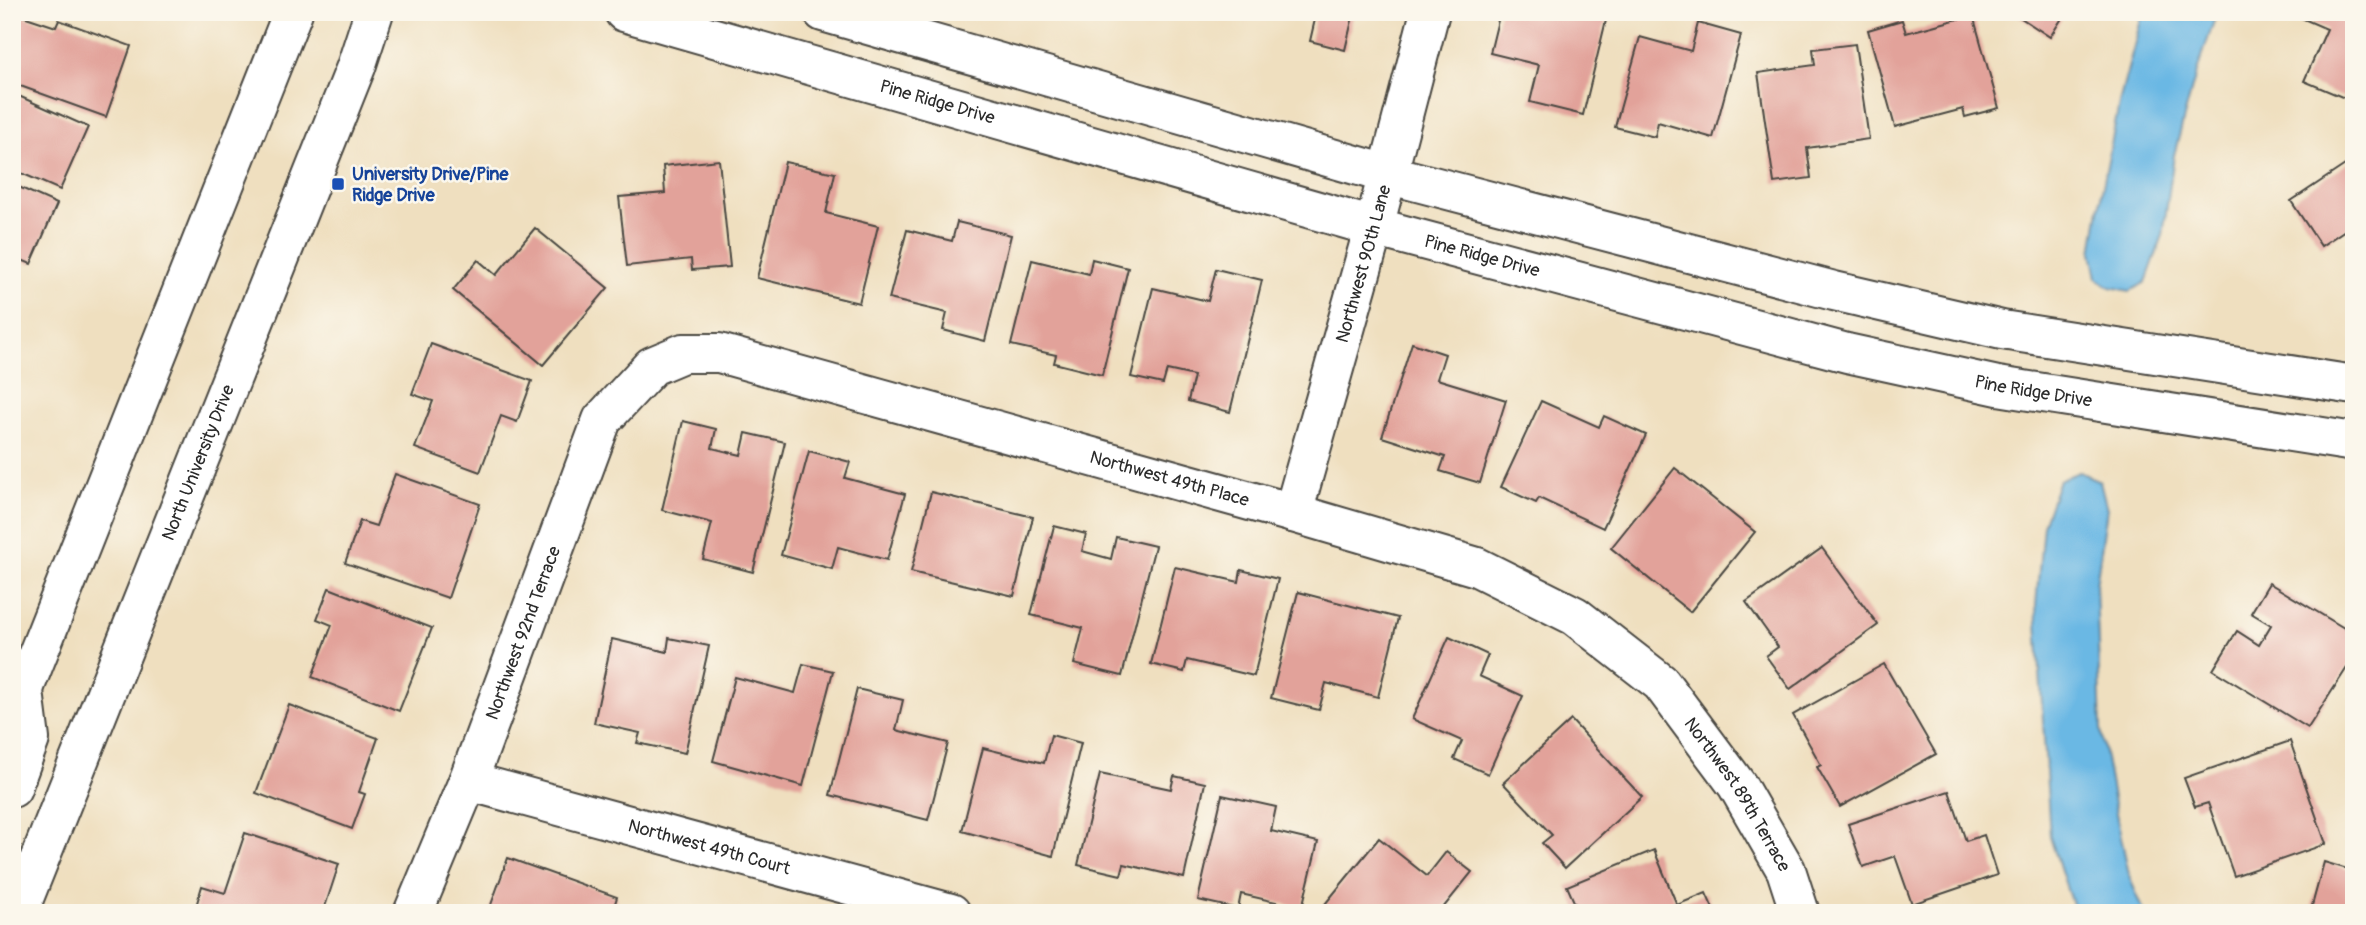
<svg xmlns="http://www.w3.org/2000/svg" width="2366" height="925" font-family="Pangolin,sans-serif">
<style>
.water{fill:#6ab8e4;stroke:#4a7288;stroke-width:2}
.building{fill:#e2a29a}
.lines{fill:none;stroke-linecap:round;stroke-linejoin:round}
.minor-casing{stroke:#484641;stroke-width:42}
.tertiary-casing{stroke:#484641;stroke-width:42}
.primary-casing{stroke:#484641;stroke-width:42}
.minor{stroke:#fff;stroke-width:38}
.tertiary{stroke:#fff;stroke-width:38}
.primary{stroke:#fff;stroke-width:38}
.transit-dot{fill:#1a4fb4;stroke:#fbf7ec;stroke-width:2.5}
.labels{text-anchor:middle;stroke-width:5;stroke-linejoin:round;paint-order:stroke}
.street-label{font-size:18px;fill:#2b2b2b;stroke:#fbf7ec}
.transit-label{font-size:18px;font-weight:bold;fill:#164399;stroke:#fbf7ec;text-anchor:start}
</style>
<rect width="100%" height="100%" fill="#fbf7ec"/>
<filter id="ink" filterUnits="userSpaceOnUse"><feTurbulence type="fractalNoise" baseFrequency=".0143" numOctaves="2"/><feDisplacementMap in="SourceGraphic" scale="14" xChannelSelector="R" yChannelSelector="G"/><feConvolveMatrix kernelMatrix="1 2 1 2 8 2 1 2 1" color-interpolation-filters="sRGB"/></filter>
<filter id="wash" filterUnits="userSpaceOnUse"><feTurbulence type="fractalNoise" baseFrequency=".00686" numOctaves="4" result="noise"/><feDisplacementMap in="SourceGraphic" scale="28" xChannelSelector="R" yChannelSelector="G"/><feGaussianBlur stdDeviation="1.57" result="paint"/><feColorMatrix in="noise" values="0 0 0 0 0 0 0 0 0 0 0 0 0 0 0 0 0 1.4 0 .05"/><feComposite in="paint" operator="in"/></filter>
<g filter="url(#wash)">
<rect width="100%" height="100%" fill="#efdfbf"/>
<g class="water">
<path d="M2143 12H2217L2193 84 2174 155 2163 235 2146 282 2130 291 2110 287 2097 278 2092 252 2102 191 2120 99Z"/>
<path d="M2079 472 2100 481 2107 509 2096 585 2101 730 2114 804 2130 879 2145 913H2075L2050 837 2036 605 2043 525 2059 480Z"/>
</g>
<g id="blocks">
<g class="building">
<path d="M1310 12H1354L1345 50 1310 41 1316 15Z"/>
<path d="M1500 12H1608L1583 115 1530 102 1539 65 1490 53Z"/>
<path d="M2012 12H2066L2050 37Z"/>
<path d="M2301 12H2354V102L2304 81 2327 29 2299 17Z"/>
<path d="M14 13 56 27 59 20 131 46 106 117 12 83V19Z"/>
<path d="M1973 15 1999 108 1965 117 1963 109 1895 127 1868 30 1902 20 1906 33Z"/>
<path d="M1698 23 1741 35 1713 138 1658 122 1655 137 1615 127 1640 37 1691 51Z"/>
<path d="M1855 44 1869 139 1807 148 1811 178 1774 183 1758 73 1815 65 1813 49Z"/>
<path d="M12 93 88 127 60 190 12 169Z"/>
<path d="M2354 159V224L2321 246 2291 201Z"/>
<path d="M719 160 730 267 692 270 691 259 627 266 619 197 665 193 663 166Z"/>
<path d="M785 162 835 173 826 213 878 226 859 303 757 278Z"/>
<path d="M12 184 57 204 31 264 12 256Z"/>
<path d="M957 222 1011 235 985 341 943 330 947 313 889 299 907 230 952 241Z"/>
<path d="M535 228 608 288 543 365 453 290 478 260 496 275Z"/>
<path d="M1092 259 1128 268 1102 375 1054 363 1056 355 1011 345 1032 260 1089 274Z"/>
<path d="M1216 269 1262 280 1230 412 1188 401 1194 376 1167 370 1163 384 1131 377 1153 288 1208 301Z"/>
<path d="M1412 343 1445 354 1437 379 1506 400 1480 483 1440 471 1445 457 1382 437Z"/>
<path d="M431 344 532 381 517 422 501 416 480 472 415 448 433 401 412 394Z"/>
<path d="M1541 401 1599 427 1604 416 1646 435 1603 528 1539 498 1536 503 1501 487Z"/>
<path d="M683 421 716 429 712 448 741 455 746 433 785 442 753 572 703 559 712 523 662 510Z"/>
<path d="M809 451 850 462 845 478 905 494 887 560 838 547 832 569 781 555Z"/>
<path d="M1675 468 1755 532 1690 612 1611 548Z"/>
<path d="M395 474 480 504 448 598 345 563 360 521 376 526Z"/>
<path d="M931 492 1033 517 1014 596 911 572Z"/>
<path d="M1054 526 1086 534 1082 551 1111 559 1116 537 1155 546 1122 676 1074 664 1083 628 1031 615Z"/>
<path d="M1822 548 1878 625 1790 689 1766 656 1778 647 1746 602Z"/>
<path d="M1175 567 1239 582 1241 570 1278 579 1254 676 1187 660 1184 672 1151 664Z"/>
<path d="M2269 583 2354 634V657L2308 728 2213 670 2237 631 2259 645 2271 625 2251 613Z"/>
<path d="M329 588 432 628 399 711 312 677 332 625 317 619Z"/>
<path d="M1298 592 1398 618 1378 697 1326 683 1319 710 1271 698Z"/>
<path d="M1449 637 1488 655 1479 676 1523 696 1488 774 1454 759 1462 741 1412 719Z"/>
<path d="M669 638 709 646 685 753 637 743 640 733 594 723 612 639 667 652Z"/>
<path d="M803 664 833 671 803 786 713 761 735 677 795 693Z"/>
<path d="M1884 664 1936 754 1840 807 1817 767 1821 765 1793 715Z"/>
<path d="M857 689 903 700 896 730 948 743 928 820 830 795Z"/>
<path d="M289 705 378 738 359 792 365 794 352 829 256 793Z"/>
<path d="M1571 720 1642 797 1565 868 1542 843 1552 835 1503 783Z"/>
<path d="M1051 735 1081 743 1053 856 962 831 983 748 1044 763Z"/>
<path d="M2290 741 2326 844 2234 876 2208 803 2195 807 2184 778Z"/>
<path d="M1100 774 1171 789 1174 776 1205 783 1184 878 1124 864 1121 875 1078 865Z"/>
<path d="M1949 791 1966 841 1984 835 1997 875 1912 904 1895 856 1863 867 1848 824Z"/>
<path d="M1222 795 1276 807 1271 831 1318 842 1302 908 1241 894 1238 909 1198 900Z"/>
<path d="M245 833 339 864 323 913 304 910 303 913H194L202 886 225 893Z"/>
<path d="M1379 838 1427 876 1446 852 1472 872 1439 913H1325L1321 909Z"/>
<path d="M1654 850 1677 905 1706 893 1715 913H1579L1567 886Z"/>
<path d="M508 858 617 897 612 913H488Z"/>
<path d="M2324 862 2354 871V913H2310Z"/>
</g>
</g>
</g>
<g filter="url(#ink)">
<use href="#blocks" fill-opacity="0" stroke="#484641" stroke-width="2"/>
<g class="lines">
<g class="minor-casing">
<g id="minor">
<path id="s1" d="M1293 513 1374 227 1430 12"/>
<path id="s2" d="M468 781 951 913"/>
<path id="s3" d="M413 913 468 781 602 420 652 366 683 353H719L1293 513 1477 567 1575 616 1661 683 1737 785 1786 870 1800 913"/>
</g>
</g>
<g class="tertiary-casing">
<g id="tertiary">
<path id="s4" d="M624 12 1374 227 1847 353 1998 386 2354 442"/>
<path d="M823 12 1387 174 1834 291 2002 330 2354 385"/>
</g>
</g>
<g class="primary-casing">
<g id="primary">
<path d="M12 719 293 12"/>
<path d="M12 788 30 739 24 691"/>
<path id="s5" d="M18 913 356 67 374 12"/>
</g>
</g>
<use href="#minor" class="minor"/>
<use href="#tertiary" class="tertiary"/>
<use href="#primary" class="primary"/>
</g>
</g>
<rect class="transit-dot" x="331" y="177" width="14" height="14" rx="3.5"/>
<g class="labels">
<g class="street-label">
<text dy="6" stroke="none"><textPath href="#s4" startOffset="326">Pine Ridge Drive</textPath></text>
<text dy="6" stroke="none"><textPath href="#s4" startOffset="892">Pine Ridge Drive</textPath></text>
<text dy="6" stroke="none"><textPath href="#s1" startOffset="259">Northwest 90th Lane</textPath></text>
<text dy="6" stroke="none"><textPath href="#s4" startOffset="1460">Pine Ridge Drive</textPath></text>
<text dy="6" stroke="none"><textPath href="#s5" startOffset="485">North University Drive</textPath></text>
<text dy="6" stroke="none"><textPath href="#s3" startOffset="1139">Northwest 49th Place</textPath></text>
<text dy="6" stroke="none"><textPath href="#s3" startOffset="301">Northwest 92nd Terrace</textPath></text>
<text dy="6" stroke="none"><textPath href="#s3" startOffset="1813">Northwest 89th Terrace</textPath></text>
<text dy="6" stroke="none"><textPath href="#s2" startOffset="250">Northwest 49th Court</textPath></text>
</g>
<g class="transit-label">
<text x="352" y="180">University Drive/Pine<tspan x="352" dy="21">Ridge Drive</tspan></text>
</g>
</g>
<rect width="2366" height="925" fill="none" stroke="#fbf7ec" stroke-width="42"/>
</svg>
